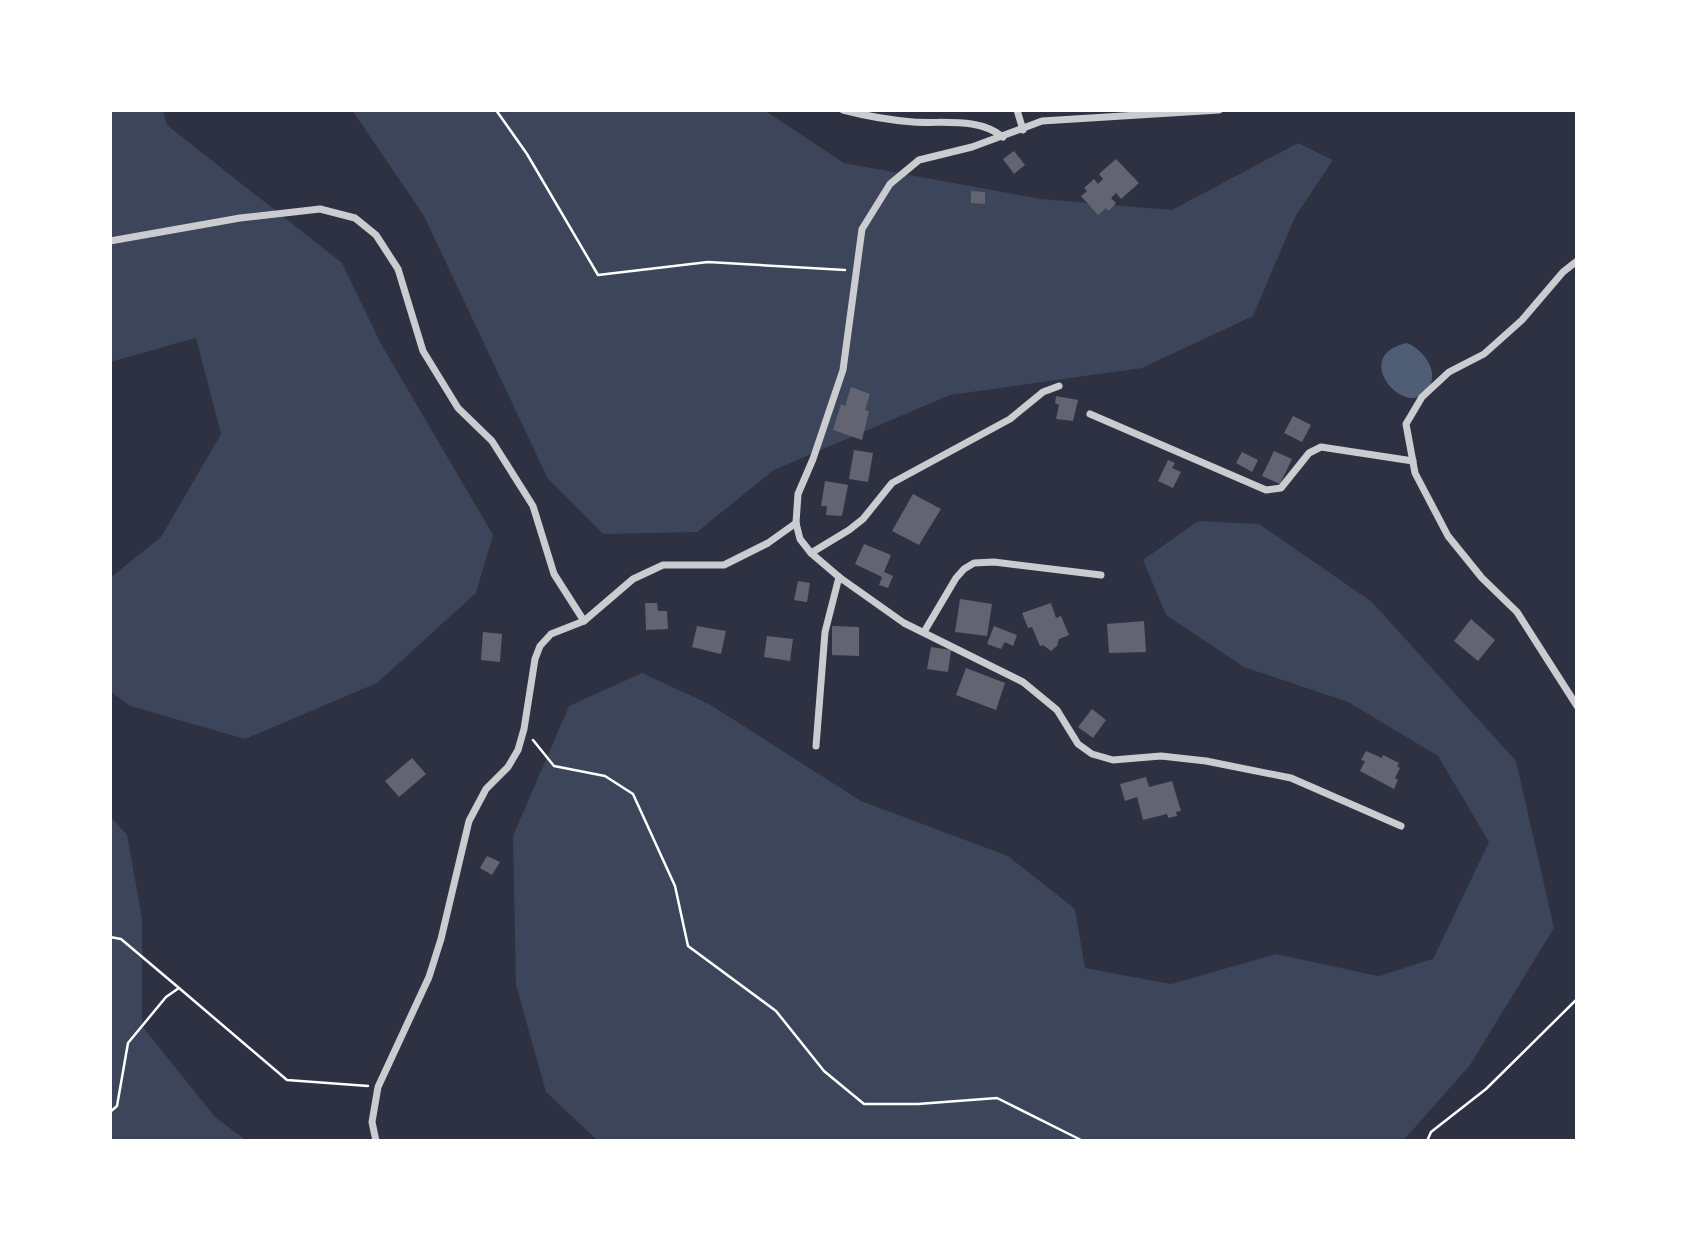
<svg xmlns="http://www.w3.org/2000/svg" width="1687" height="1251" font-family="Helvetica,sans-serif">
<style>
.green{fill:#3c4559}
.water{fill:#4f5d75}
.building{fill:#626471}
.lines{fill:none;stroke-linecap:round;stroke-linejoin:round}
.path{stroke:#fff;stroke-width:2.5}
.minor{stroke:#caccd0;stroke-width:7}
</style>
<rect width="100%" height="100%" fill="#2d3142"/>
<g class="green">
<path d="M110 110H163L167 125 342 263 380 342 493 535 476 593 377 683 245 739 130 706 110 691V578L161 537 221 434 196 338 110 362Z"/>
<path d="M352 110H764L844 163 1041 199 1172 210 1298 143 1333 160 1295 217 1253 316 1142 368 950 395 774 470 697 532 603 534 548 479 424 216Z"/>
<path d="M1198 521 1259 524 1372 602 1516 761 1554 928 1470 1065 1403 1141H598L546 1092 516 985 513 836 569 706 642 673 709 704 861 801 1008 856 1075 909 1085 968 1171 984 1276 954 1378 976 1433 959 1489 842 1438 756 1348 702 1244 667 1166 615 1143 560Z"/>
<path d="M110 816 127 835 142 918V1026L215 1117 247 1141H110Z"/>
</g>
<path class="water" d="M1407 343C1424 350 1441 373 1427 391 1404 419 1349 355 1407 343Z"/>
<g class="building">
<path d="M1014 151 1025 165 1014 174 1003 159Z"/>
<path d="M1116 159 1139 183 1121 199 1116 193 1111 198 1116 203 1109 211 1106 208 1098 215 1081 196 1087 191 1084 188 1094 179 1098 184 1103 179 1099 174Z"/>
<path d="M971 191 985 192V204L971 203Z"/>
<path d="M851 387 870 394 865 410 869 411 862 440 833 430 841 404 845 406Z"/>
<path d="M1056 396 1078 400 1073 421 1056 419 1059 405 1055 403Z"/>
<path d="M1293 416 1311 425 1302 442 1284 433Z"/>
<path d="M854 450 873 453 868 482 849 479Z"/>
<path d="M1274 451 1292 459 1280 484 1262 476Z"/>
<path d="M1242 452 1258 460 1252 472 1236 463Z"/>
<path d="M1168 460 1175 463 1172 468 1181 472 1173 488 1158 481Z"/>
<path d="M825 481 848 485 842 516 826 515 827 506H821Z"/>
<path d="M913 494 941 509 919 545 892 531Z"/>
<path d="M864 544 891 555 884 572 893 576 888 588 879 585 882 577 855 564Z"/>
<path d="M798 581 810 583 807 602 794 600Z"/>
<path d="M960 599 992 604 987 636 955 632Z"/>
<path d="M645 603H657L658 611H667L668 629 646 630Z"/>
<path d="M1051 603 1056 618 1061 616 1069 635 1059 639 1057 646 1051 651 1043 645 1040 646 1032 627 1028 628 1022 613Z"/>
<path d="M1471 619 1495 640 1478 661 1454 641Z"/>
<path d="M1144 621 1146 652 1109 653 1107 624Z"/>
<path d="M697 626 726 631 721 654 692 647Z"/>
<path d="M832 626 859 627V656L832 655Z"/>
<path d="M994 626 1017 635 1013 646 1005 642 1001 649 987 644Z"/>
<path d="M483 632 502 634 500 662 481 660Z"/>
<path d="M767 636 793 639 790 661 764 657Z"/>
<path d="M931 647 951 650 948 672 927 669Z"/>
<path d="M966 668 1005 683 996 710 956 695Z"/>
<path d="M1092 709 1106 720 1093 738 1078 727Z"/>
<path d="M1366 751 1382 758 1383 755 1399 763 1397 766 1400 768 1395 778 1398 780 1394 789 1360 771 1365 761 1361 760Z"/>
<path d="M412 758 426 774 399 797 385 781Z"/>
<path d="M1146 777 1149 787 1172 781 1181 811 1176 812 1177 816 1168 818 1167 814 1143 820 1137 797 1125 801 1120 784Z"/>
<path d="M487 856 500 862 492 875 480 868Z"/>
</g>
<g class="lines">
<g class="path">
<path d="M496 110 527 154 598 275 708 262 845 270"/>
<path d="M533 740 554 766 605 776 633 794 675 886 688 946 776 1011 824 1071 864 1104H918L997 1098 1083 1141"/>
<path d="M110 937 121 939 179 988"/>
<path d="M110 1112 117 1106 128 1043 166 997 179 988 287 1080 368 1086"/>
<path d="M1427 1141 1431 1132 1486 1089 1577 999"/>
</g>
<g class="minor">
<path d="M843 110C866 116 889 120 913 122 944 124 978 117 1003 137"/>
<path d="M1017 110 1023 130"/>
<path d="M1219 110 1042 121 972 147 919 160 890 184 862 229 843 370 813 459 798 494 796 523 800 539 811 553 839 577 904 623 1023 682 1057 710 1078 744 1092 754 1113 760 1161 756 1206 761 1291 778 1401 826"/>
<path d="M110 241 240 218 320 209 355 218 376 235 398 269 423 351 458 408 492 441 533 506 554 574 584 621"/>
<path d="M1577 261 1563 272 1522 320 1484 354 1449 372 1422 397 1406 424 1415 473 1448 536 1482 578 1517 612 1577 706"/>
<path d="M1090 414 1266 490 1281 488 1309 453 1321 447 1413 461"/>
<path d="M811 553 849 530 863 519 892 483 1010 419 1043 392 1059 386"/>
<path d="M924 632 956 578 964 569 974 563 994 562 1101 575"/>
<path d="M816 746 825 632 839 577"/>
<path d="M376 1141 372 1122 378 1087 429 977 441 939 469 821 486 789 508 767 518 750 524 729 535 659 540 646 551 634 584 621 633 579 663 565H724L768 543 796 523"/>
</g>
</g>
<rect width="1687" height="1251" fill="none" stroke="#ffffff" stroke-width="224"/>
</svg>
